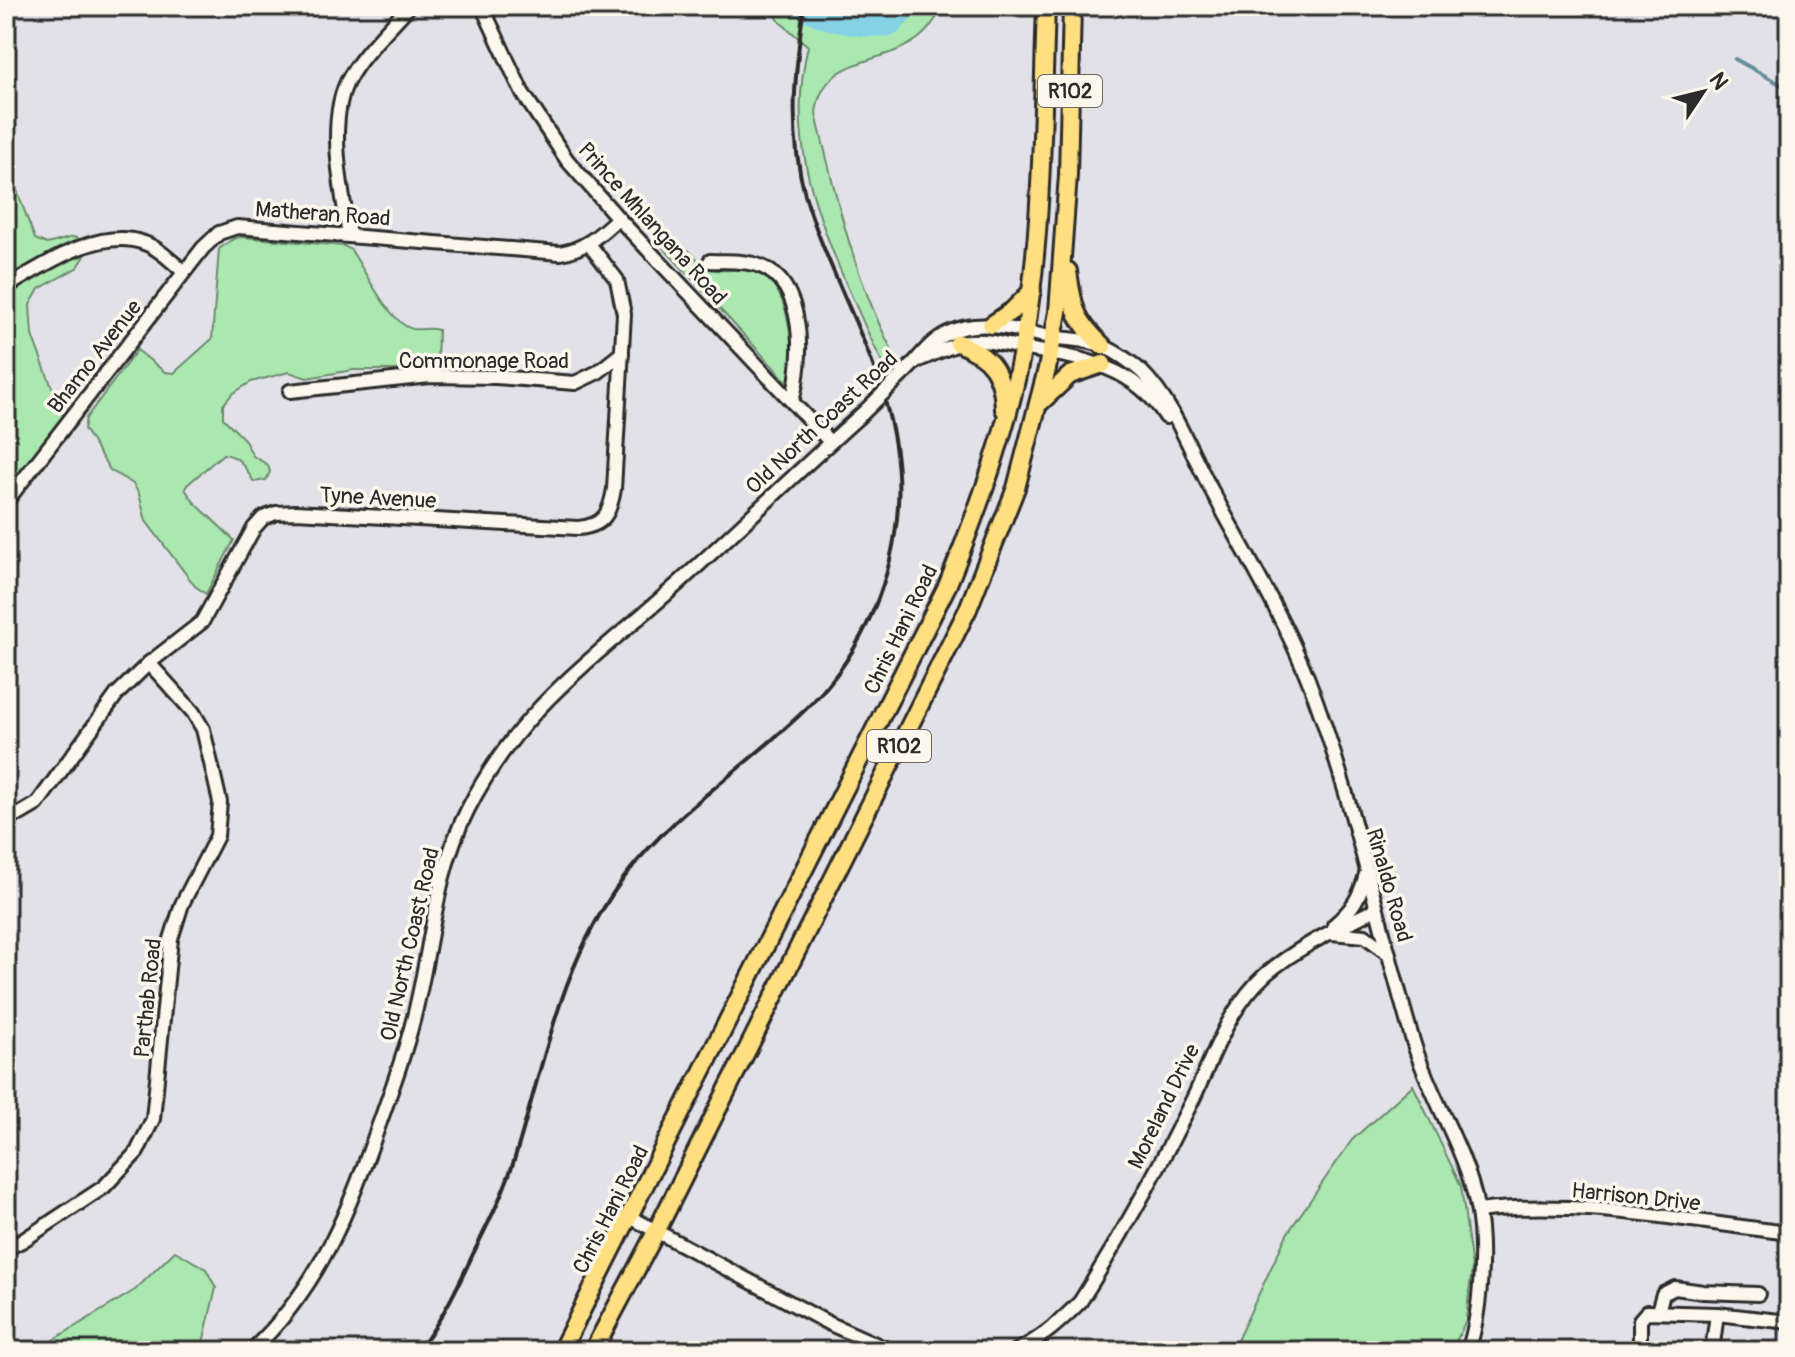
<svg xmlns="http://www.w3.org/2000/svg" width="1795" height="1357" font-family="Pangolin,sans-serif">
<style>
.green{fill:#aae8b0;stroke:#6a8a6e;stroke-width:2}
.lines{fill:none;stroke-linecap:round;stroke-linejoin:round}
.stream{stroke:#628f9b;stroke-width:4}
.river{stroke:#86d2e5;stroke-width:22}
.minor-casing{stroke:#2b2b2b;stroke-width:18}
.major-casing{stroke:#2b2b2b;stroke-width:22}
.minor{stroke:#fbf7ec;stroke-width:12}
.major{stroke:#ffdf80;stroke-width:16}
.rail{stroke:#2b2b2b;stroke-width:4}
.minor-bridge-casing{stroke:#2b2b2b;stroke-width:18;stroke-linecap:butt}
.minor-bridge{stroke:#fbf7ec;stroke-width:12}
.labels{text-anchor:middle;stroke-width:7;stroke-linejoin:round;paint-order:stroke}
.shield{fill:#fbf7ec;stroke:#696865;stroke-width:2}
.shield-label{font-size:20px;font-weight:bold;fill:#2b2b2b}
.street-label{font-size:22px;fill:#2b2b2b;stroke:#fbf7ec}
</style>
<rect width="100%" height="100%" fill="#e3e1e8"/>
<filter id="ink" filterUnits="userSpaceOnUse"><feTurbulence type="fractalNoise" baseFrequency=".0125" numOctaves="2"/><feDisplacementMap in="SourceGraphic" scale="16" xChannelSelector="R" yChannelSelector="G"/><feConvolveMatrix kernelMatrix="1 2 1 2 8 2 1 2 1" color-interpolation-filters="sRGB"/></filter>
<g filter="url(#ink)">
<g class="green">
<path d="M770 6H944C936 18 928 32 916 40 880 66 821 56 816 114 836 198 856 285 898 362L887 371C872 344 861 316 848 288 813 208 787 134 808 46L780 22Z"/>
<path d="M6 161 35 239 47 244 73 237 83 240 88 251 78 267 39 289 30 305 32 335 63 416 6 492Z"/>
<path d="M241 237 344 246 351 250C364 269 391 325 413 329 422 330 429 327 438 330L437 364 433 370H353L307 378 289 372 251 382 232 394 223 405V418L244 439 253 456 268 465 270 472 266 480 254 482C245 468 241 456 223 454L187 485 185 489 194 502 234 540 206 594 195 586 146 521 139 494 133 484 110 470 84 429 86 418 137 350 165 372 174 373 212 339 219 249 233 239Z"/>
<path d="M658 242C668 244 679 244 688 250 696 256 700 266 711 269 725 273 740 267 754 271 792 282 794 353 791 386Z"/>
<path d="M1413 1085 1461 1186 1472 1268 1466 1320 1452 1351H1232L1287 1234 1352 1140Z"/>
<path d="M175 1251 206 1269 216 1288 201 1351H35L135 1290Z"/>
</g>
<g class="lines">
<path class="stream" d="M1735 59 1789 89"/>
<path class="river" d="M801 6C826 22 862 28 891 25L908 6"/>
<g class="minor-casing">
<g id="minor">
<path d="M482 6 522 92 567 160 618 218 830 442"/>
<path d="M349 235C342 191 327 124 347 82 361 55 389 29 409 6"/>
<path d="M710 261C726 262 745 260 760 266 807 284 803 362 792 401"/>
<path d="M6 287C43 266 99 226 144 243 159 248 172 262 184 272"/>
<path d="M919 360C937 353 952 344 971 341 989 339 1009 346 1027 349 1081 358 1135 366 1166 417"/>
<path d="M904 373C919 359 929 342 948 333 982 317 1017 331 1051 337 1069 340 1087 339 1103 346 1116 352 1131 362 1142 372 1174 404 1190 451 1212 491 1245 553 1282 614 1308 679 1353 796 1377 921 1413 1041 1430 1098 1466 1148 1477 1207 1485 1247 1481 1313 1468 1351"/>
<path d="M290 391 430 376 496 377 575 383 598 372 622 353"/>
<path d="M6 502 203 248 219 233 237 227 560 253C586 249 599 235 618 218"/>
<path d="M6 815 20 814 37 804 117 694 149 663 202 622 254 528 263 518 276 513 296 512 578 528C604 526 610 513 614 489L624 314 617 280 589 244"/>
<path d="M1334 925C1352 910 1360 897 1366 874"/>
<path d="M1331 933 1365 936 1389 954"/>
<path d="M1478 1211C1581 1199 1687 1221 1789 1233"/>
<path d="M630 1217 828 1323 891 1351"/>
<path d="M6 1249 22 1241 104 1187 137 1152 153 1119 171 939 182 904 217 836 220 802 203 729 193 712 149 663"/>
<path d="M1658 1311 1663 1294 1675 1288 1703 1292 1758 1294"/>
<path d="M1640 1347V1320L1647 1312 1717 1314 1789 1322"/>
<path d="M251 1351C321 1286 349 1209 380 1122 395 1080 410 1039 419 995 433 932 438 867 468 809 520 706 598 656 681 581 742 526 801 468 863 413"/>
<path d="M1016 1351C1041 1339 1060 1322 1080 1302 1121 1237 1159 1168 1193 1099 1214 1055 1228 1008 1266 974 1299 946 1339 928 1376 909"/>
<path d="M1712 1351 1717 1314"/>
</g>
</g>
<g class="major-casing">
<g id="major">
<path d="M1068 271C1073 308 1075 320 1103 346"/>
<path d="M991 325 1013 310 1032 291"/>
<path d="M958 343C991 356 1003 373 1004 409"/>
<path d="M1041 402 1070 375 1103 364"/>
<path d="M561 1351 948 584C979 507 1008 429 1023 346 1043 234 1042 119 1046 6"/>
<path d="M593 1351 656 1232 968 609 1016 488 1047 369 1058 312 1068 175 1072 6"/>
</g>
</g>
<use href="#minor" class="minor"/>
<use href="#major" class="major"/>
<path class="rail" d="M418 1351C442 1320 458 1286 474 1252 490 1220 506 1188 516 1154 545 1059 562 961 623 879 675 809 751 765 812 703 863 651 894 578 898 505 905 391 836 300 805 195 788 132 795 69 804 6"/>
<g class="minor-bridge-casing">
<path id="minor-bridge" d="M863 413 904 373"/>
</g>
<use href="#minor-bridge" class="minor-bridge"/>
</g>
</g>
<g class="labels">
<g class="shield">
<rect x="1038" y="75" width="64" height="32" rx="6"/>
<rect x="867" y="730" width="64" height="32" rx="6"/>
</g>
<g class="shield-label">
<text x="1070" y="98">R102</text>
<text x="899" y="753">R102</text>
</g>
<g class="street-label">
<text transform="translate(323 213) rotate(4)" y="8">Matheran Road</text>
<text transform="translate(653 223) rotate(48)" y="8">Prince Mhlangana Road</text>
<text transform="translate(94 356) rotate(-52)" y="8">Bhamo Avenue</text>
<text x="484" y="368">Commonage Road</text>
<text transform="translate(821 422) rotate(-43)" y="8">Old North Coast Road</text>
<text transform="translate(378 497) rotate(3)" y="8">Tyne Avenue</text>
<text transform="translate(900 629) rotate(-64)" y="8">Chris Hani Road</text>
<text transform="translate(1390 885) rotate(74)" y="8">Rinaldo Road</text>
<text transform="translate(409 944) rotate(-77)" y="8">Old North Coast Road</text>
<text transform="translate(147 998) rotate(-84)" y="8">Parthab Road</text>
<text transform="translate(1163 1106) rotate(-64)" y="8">Moreland Drive</text>
<text transform="translate(1636 1196) rotate(6)" y="8">Harrison Drive</text>
<text transform="translate(610 1209) rotate(-63)" y="8">Chris Hani Road</text>
</g>
</g>
<rect width="1795" height="1357" fill="none" stroke="#fbf7ec" stroke-width="32"/>
<rect x="16" y="16" width="1763" height="1325" fill="none" stroke="#2b2b2b" stroke-width="3" filter="url(#ink)"/>
<g transform="translate(1703 92) rotate(55)" stroke="#fbf7ec" stroke-width="6" paint-order="stroke">
<path d="M0-6L14 30L0 20L-14 30Z" fill="#2b2b2b"/>
<text y="-12" font-size="22" font-weight="bold" text-anchor="middle" fill="#2b2b2b">N</text>
</g>
</svg>
